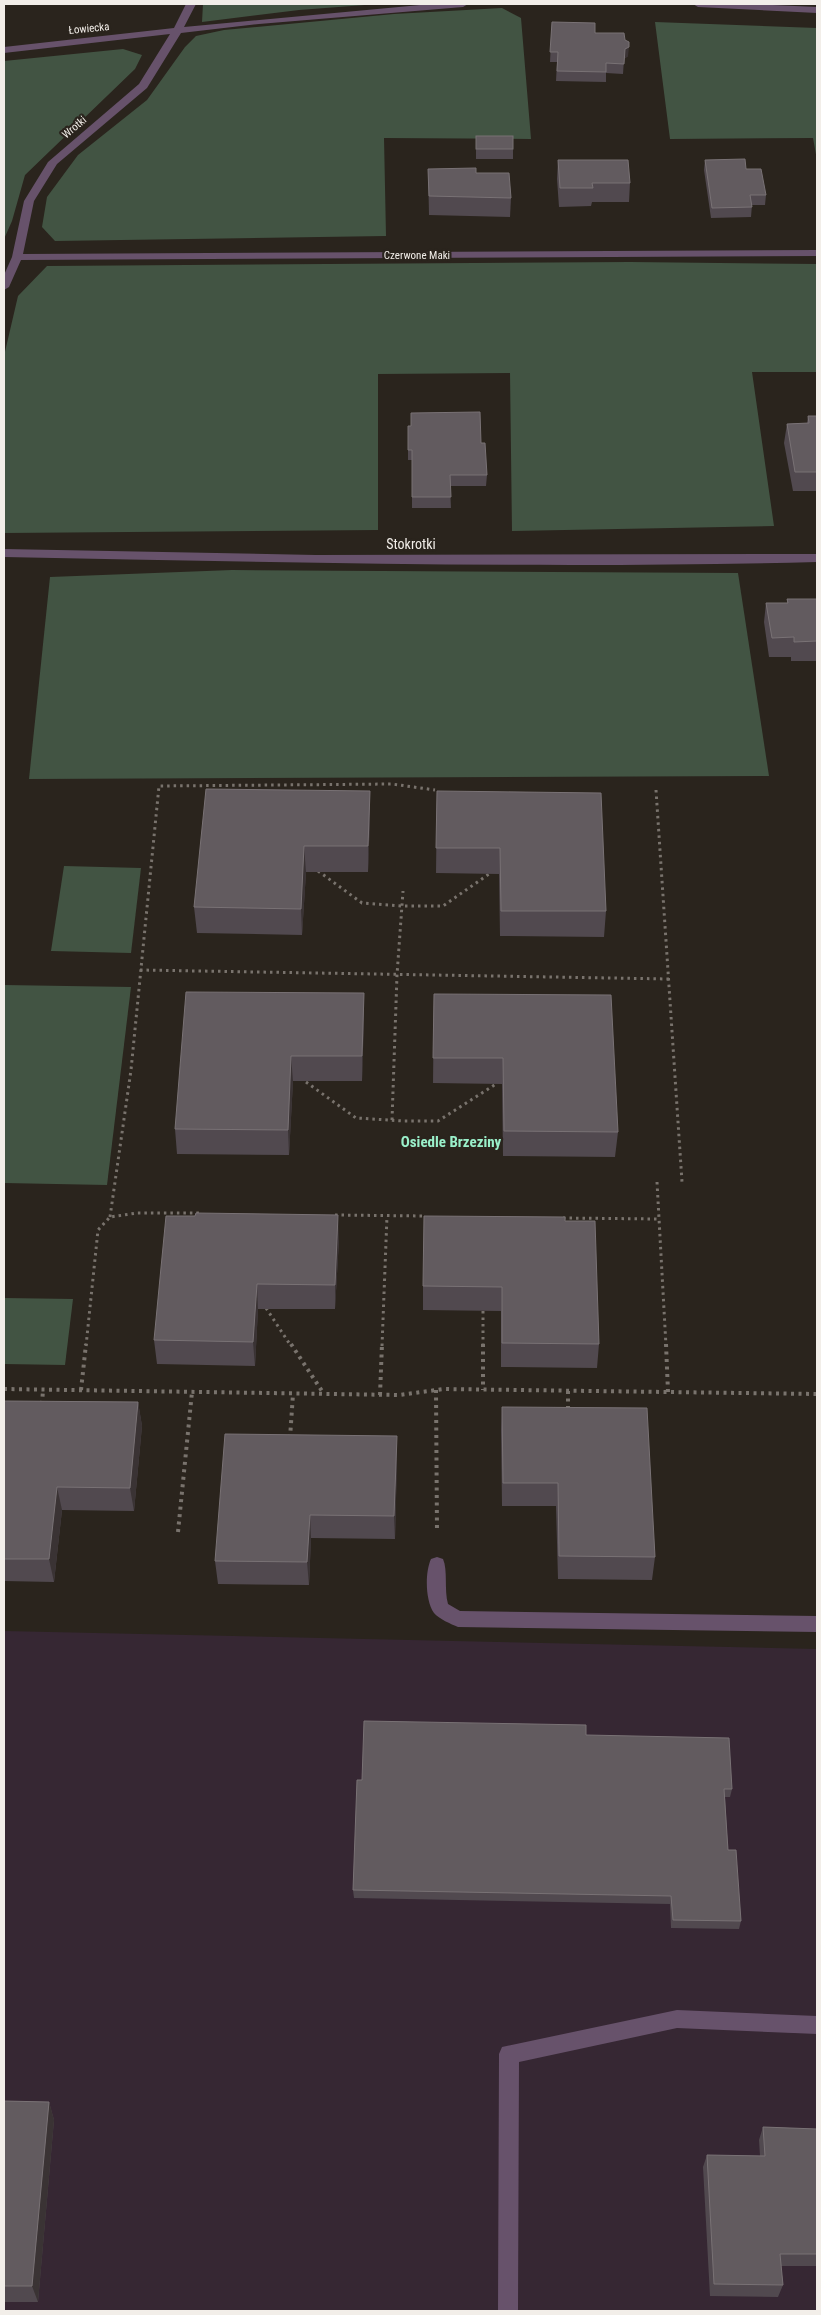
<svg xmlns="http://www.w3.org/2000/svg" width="821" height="2315" font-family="'Roboto Condensed',sans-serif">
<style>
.commercial{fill:#362733}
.green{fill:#425443}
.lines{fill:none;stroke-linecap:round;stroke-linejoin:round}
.path-far1{stroke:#79736d;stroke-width:3;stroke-dasharray:2.5 4;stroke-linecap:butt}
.path{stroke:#79736d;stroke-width:4;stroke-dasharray:3 4.5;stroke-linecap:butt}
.minor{fill:#67526b;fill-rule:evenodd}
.wall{fill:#51494f}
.shaded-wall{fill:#3a3334}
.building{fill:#625b5f;stroke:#797275}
.labels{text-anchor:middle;stroke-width:4.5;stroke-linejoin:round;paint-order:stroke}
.far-street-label{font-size:11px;fill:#f2eee9;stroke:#2a241d}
.street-label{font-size:14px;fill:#f2eee9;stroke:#2a241d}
.neighbourhood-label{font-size:15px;font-weight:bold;fill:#9af0ca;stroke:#2a241d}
</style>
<rect width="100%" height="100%" fill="#2a241d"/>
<path class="commercial" d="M4 1631 817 1649V2311H4Z"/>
<g class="green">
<path d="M203 4H378L299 10 202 22Z"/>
<path d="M502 8 521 18 531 139 384 138 386 236 55 241 42 227 47 197 78 155 147 100 185 47 196 36 224 30 394 14Z"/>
<path d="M655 22 817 28V160L813 138 670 139Z"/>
<path d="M123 49 142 55 135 69 25 175 12 221 4 239V61Z"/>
<path d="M630 262 817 264V372H752L774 526 512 531 510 373 378 374V530L4 533V356L18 296 47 266Z"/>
<path d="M232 570 738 573 769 776 29 779 50 577Z"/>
<path d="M64 866 141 868 131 953 51 951Z"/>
<path d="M4 985 131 987 107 1185 4 1183Z"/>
<path d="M4 1298 73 1299 65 1365 4 1364Z"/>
</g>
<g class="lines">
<g class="path-far1">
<path d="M656 790 682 1182"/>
<path d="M318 871 362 903 402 906H443L489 874"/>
<path d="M140 970 669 979"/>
<path d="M306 1082 356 1118 404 1121H438L496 1084"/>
<path d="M392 1120 397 975 403 891"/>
<path d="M657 1182 666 1346"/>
<path d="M335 1215 426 1216"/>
<path d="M110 1217 131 1070 159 786 392 784 435 790"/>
<path d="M563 1218 659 1219"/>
<path d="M266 1308 291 1346"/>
<path d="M483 1311V1346"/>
<path d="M86 1346 98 1230 110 1217 137 1213H199"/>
<path d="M382 1346 387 1216"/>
</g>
<g class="path">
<path d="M291 1344 324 1394"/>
<path d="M483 1344V1390"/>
<path d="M666 1344 668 1392"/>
<path d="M4 1389 399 1395 444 1389 817 1394"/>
<path d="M81 1390 86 1344"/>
<path d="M436 1390 437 1532"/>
<path d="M568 1391V1410"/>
<path d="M380 1395 382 1344"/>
<path d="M42 1404 43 1390"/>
<path d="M290 1438 293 1394"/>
<path d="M178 1532 192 1392"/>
</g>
<g class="minor">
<path d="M186 4H196L184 27 431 4H468L463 7 259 24 181 33 147 88 57 164 34 201 23 254 817 250V256L21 260 9 287 4 290V275L12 257 24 201 48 162 139 84 170 34 4 53V47L174 28Z"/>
<path d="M693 4H751L817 7V13L698 7Z"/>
<path d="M4 549 316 555 817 554V562C546 569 275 562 4 557Z"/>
<path d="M437 1557 443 1559C448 1570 444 1590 448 1604L460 1611 817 1616V1632L458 1627C451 1624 439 1619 434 1613 425 1600 425 1572 431 1559Z"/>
<path d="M677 2010 817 2016V2034L677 2028 519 2062 518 2311H498L499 2054 502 2047Z"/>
</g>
</g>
<g class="wall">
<path d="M552 22 625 40 628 56 624 59 623 74 606 73V82L556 81 557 62H550Z"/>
<path d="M476 136 513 149V159H476Z"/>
<path d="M558 160 630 183 629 202H592L591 206 559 207 557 179Z"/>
<path d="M705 160 746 169 766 195 765 205H752L751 217 711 218 704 170Z"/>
<path d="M428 169 476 173 511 198 510 217 429 215Z"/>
<path d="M808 416H817V491H793L784 443 787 424 807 423Z"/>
<path d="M408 426 481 443 487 475 486 486H450L451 508H412V460H408Z"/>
<path d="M787 599H817V661H791V657H769L764 622 766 603H787Z"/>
<path d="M370 791V817L368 872H306L302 935 197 933 194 907Z"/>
<path d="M437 791 606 911 604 937 500 936 499 874 436 873Z"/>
<path d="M364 993V1018L362 1081H293L289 1155 177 1154 175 1129Z"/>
<path d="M434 994 618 1132 615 1157 503 1156 502 1084 433 1083Z"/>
<path d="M565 1221 599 1344 597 1368 501 1367V1311L423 1310V1286Z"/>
<path d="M339 1239 335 1309H258L255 1366 157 1364 154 1340Z"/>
<path d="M4 1401 138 1402 142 1426 134 1511 62 1510 54 1582 4 1581Z"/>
<path d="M502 1407 655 1557 652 1580 558 1579 556 1506H502L501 1430Z"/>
<path d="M397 1459 395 1539 311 1538 309 1585 218 1584 215 1561Z"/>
<path d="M586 1735 732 1789 730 1797H725L728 1850 741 1921 739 1929 671 1928 670 1904 354 1898 353 1890 362 1780Z"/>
<path d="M4 2101 49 2102 54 2120 38 2302H4Z"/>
<path d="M763 2127 817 2129V2266H781L783 2285 778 2297 710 2296 703 2167 707 2155 760 2156 759 2140Z"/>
</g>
<g class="shaded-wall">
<path d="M629 47 628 56 624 59 625 49Z"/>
<path d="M370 791V817L368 872V846Z"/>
<path d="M304 846 306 872 302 935 301 909Z"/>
<path d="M364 993V1018L362 1081V1056Z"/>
<path d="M291 1056 293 1081 289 1155 288 1130Z"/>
<path d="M338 1215 339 1239 335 1309V1285Z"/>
<path d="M257 1284 258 1309 255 1366 253 1342Z"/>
<path d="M138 1402 142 1426 134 1511 130 1488Z"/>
<path d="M397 1436V1459L395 1539 394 1516Z"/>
<path d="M57 1487 62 1510 54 1582 49 1559Z"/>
<path d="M310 1515 311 1538 309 1585 307 1562Z"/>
<path d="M49 2102 54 2120 38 2302 32 2286Z"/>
</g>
<g class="building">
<path d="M552 22 595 23V33H624L625 40 629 42V47L625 49 624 64 606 63V72L557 71 558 52H550Z"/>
<rect x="476" y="136" width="37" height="13"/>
<path d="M745 159 746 169H761L766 195H750L752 207 712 208 705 160Z"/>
<path d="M558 160H628L630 183H592L593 188H560Z"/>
<path d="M476 168V173H509L511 198 429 196 428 169Z"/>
<path d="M480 412 481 443H485L487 475H450L451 497H412V450H408V426H411V413Z"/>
<path d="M808 416H817V472H795L787 424 809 423Z"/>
<path d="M787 599H817V641L794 642V637L772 638 766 603H788Z"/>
<path d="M206 789 370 791 368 846H304L301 909 194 907Z"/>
<path d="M437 791 601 793 606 911H501L500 848H436Z"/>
<path d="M186 992 364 993 362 1056H291L288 1130 175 1129Z"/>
<path d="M434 994 611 995 618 1132 504 1131 503 1058H433Z"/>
<path d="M196 1213 338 1215 335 1285 257 1284 253 1342 154 1340 166 1216H195Z"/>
<path d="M424 1216 565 1217V1221H595L599 1344 502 1343V1287L423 1286Z"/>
<path d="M4 1401 138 1402 130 1488 57 1487 49 1559H4Z"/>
<path d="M502 1407 647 1408 655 1557 559 1556 558 1483H503Z"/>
<path d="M225 1434 397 1436 394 1516 310 1515 307 1562 215 1561Z"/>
<path d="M364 1721 586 1725V1735L729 1738 732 1789H724L728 1850H736L741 1921 673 1920 671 1896 353 1890 357 1780H362Z"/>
<path d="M4 2101 49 2102 32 2286H4Z"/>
<path d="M763 2127 817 2129V2254H780L783 2285 714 2284 707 2155 765 2156Z"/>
</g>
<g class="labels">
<g class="far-street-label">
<text transform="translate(89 28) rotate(-6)" y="4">Łowiecka</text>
<text transform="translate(74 127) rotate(-40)" y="4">Wrotki</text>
<text x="417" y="259">Czerwone Maki</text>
</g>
<g class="street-label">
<text x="411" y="549">Stokrotki</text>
</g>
<g class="neighbourhood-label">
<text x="451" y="1147">Osiedle Brzeziny</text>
</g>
</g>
<rect width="821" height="2315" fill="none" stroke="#f2eee9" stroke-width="10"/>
</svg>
